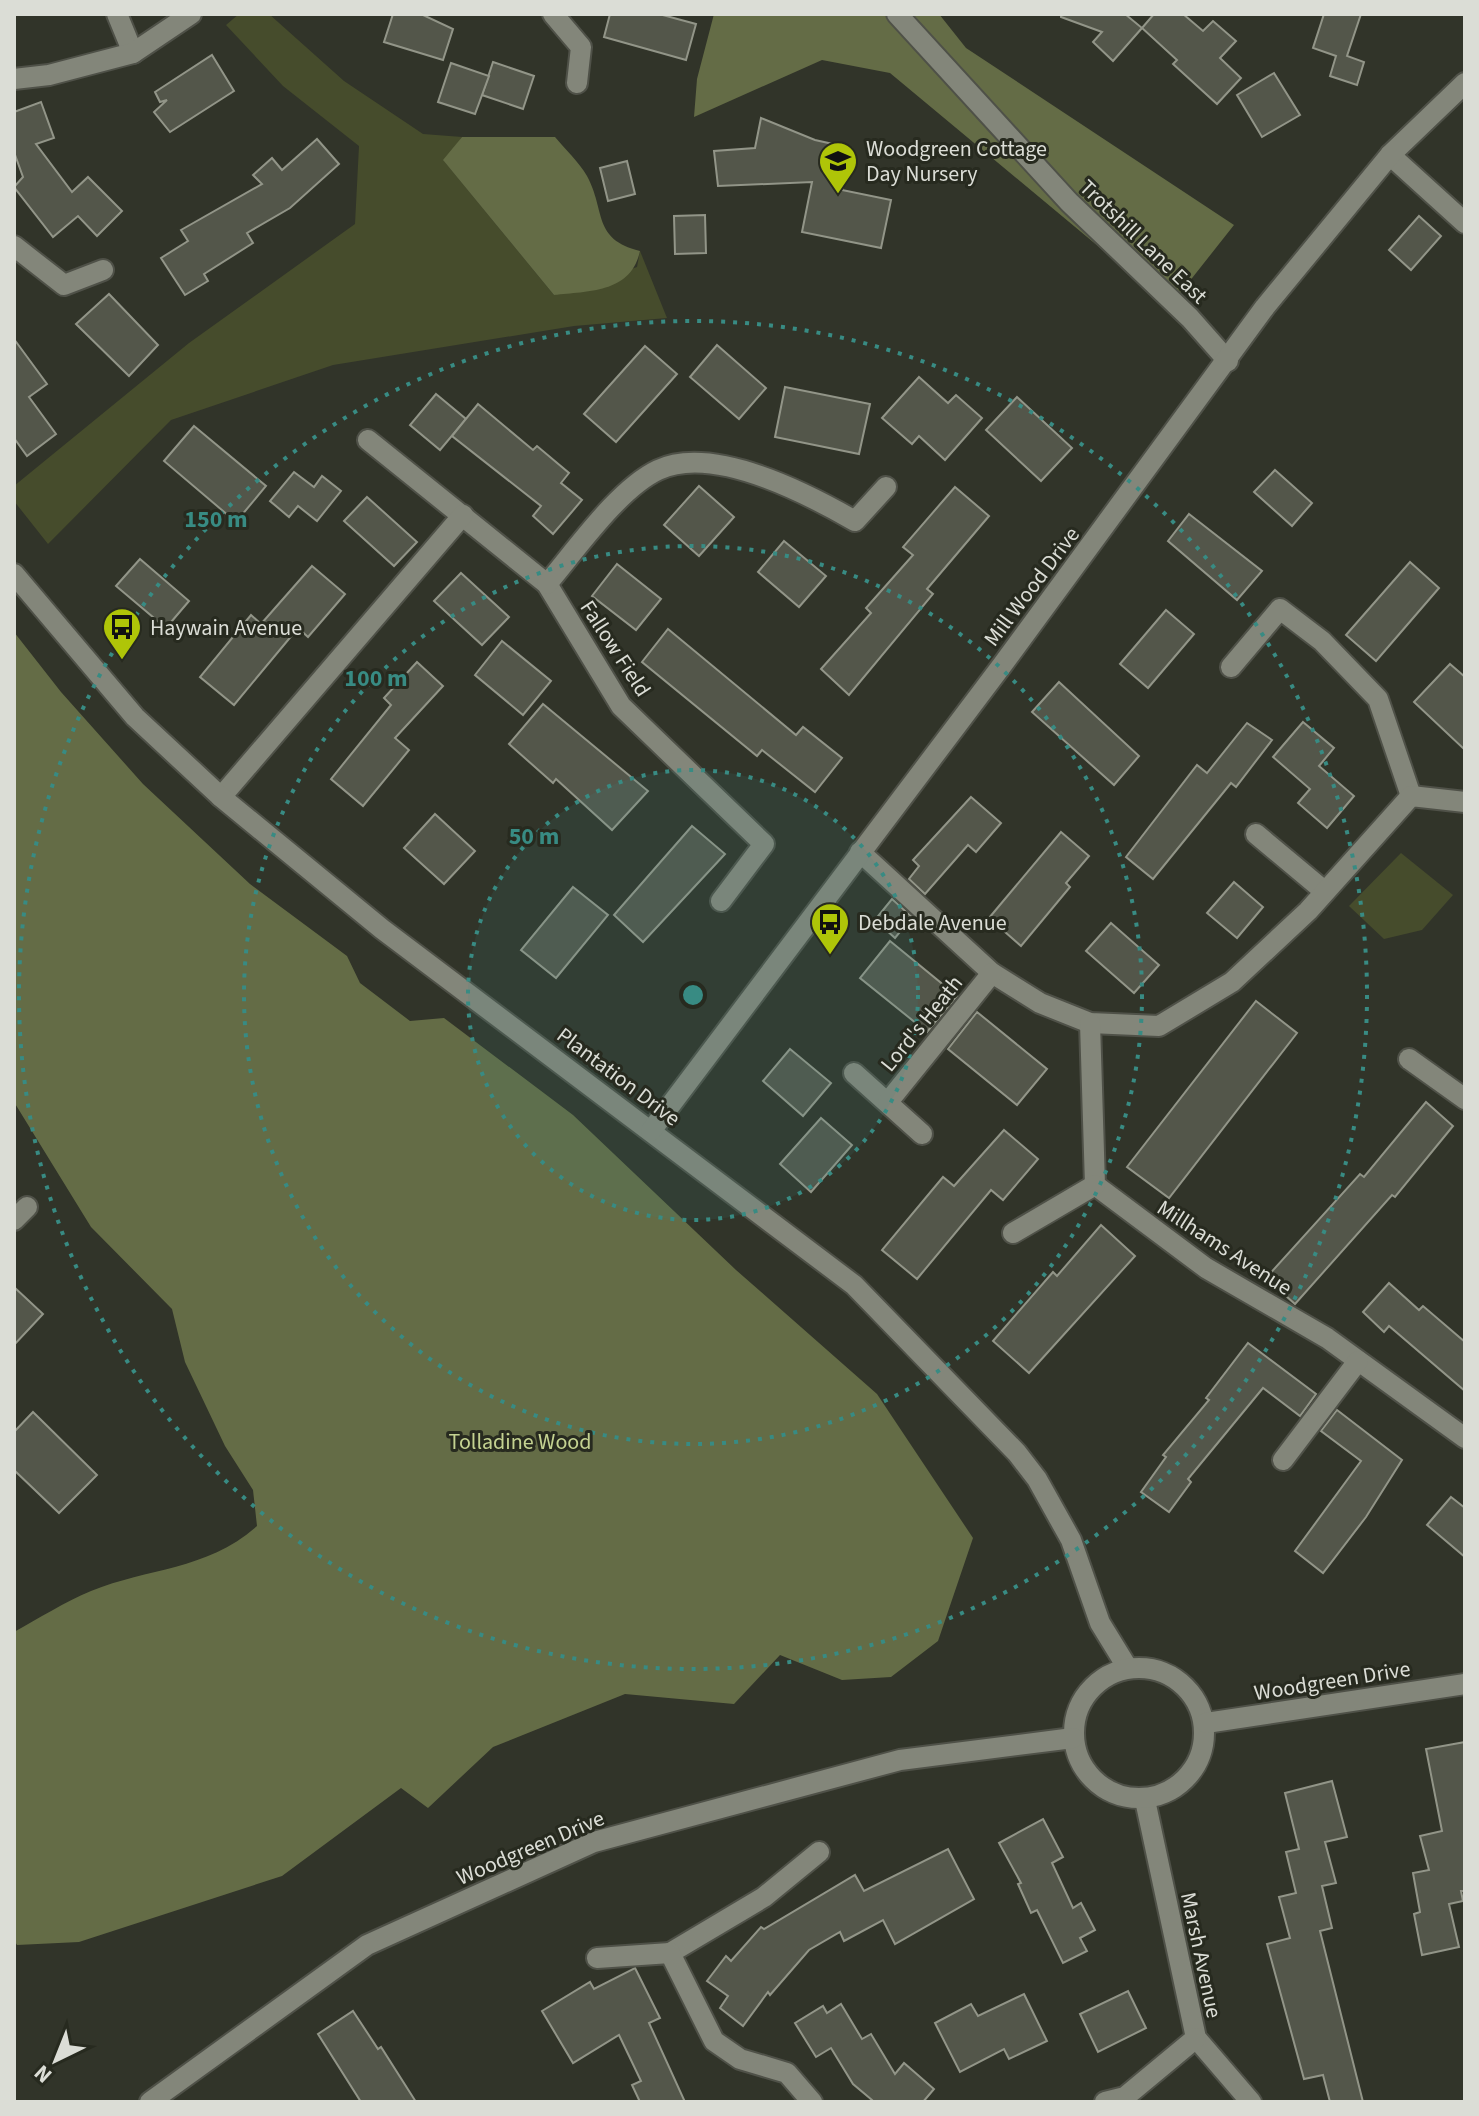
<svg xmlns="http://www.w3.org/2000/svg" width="1479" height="2116" font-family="'Source Sans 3',sans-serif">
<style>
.green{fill:#464c2c}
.forest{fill:#646c46}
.building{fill:#53564a;stroke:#929588;stroke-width:2}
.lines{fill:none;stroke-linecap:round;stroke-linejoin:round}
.street-casing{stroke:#4f5148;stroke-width:24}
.secondary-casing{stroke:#4f5148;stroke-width:24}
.street{stroke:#83867a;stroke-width:20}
.secondary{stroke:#83867a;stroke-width:20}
.ring{fill:none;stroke:#388b83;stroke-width:4;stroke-dasharray:4 8}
.labels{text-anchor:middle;stroke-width:6;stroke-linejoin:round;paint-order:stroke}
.poi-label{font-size:22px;fill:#dbddd6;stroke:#272a1f;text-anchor:start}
.street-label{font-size:22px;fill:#dbddd6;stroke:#272a1f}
.park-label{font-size:22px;fill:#c4d291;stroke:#272a1f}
.centre{fill:#388b83;stroke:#272a1f;stroke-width:4}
.ring-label{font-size:24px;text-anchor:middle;font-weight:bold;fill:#388b83;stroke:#272a1f;stroke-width:6;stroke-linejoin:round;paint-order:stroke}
</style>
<rect width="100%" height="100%" fill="#313429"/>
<g class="green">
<path d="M239 14H269L344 81 423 134 462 137 444 161 554 295 637 267 640 251 667 318 574 326 333 365 171 420 48 544 14 501V486L189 343 355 224 359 146 283 86 226 25Z"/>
<path d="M1401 853 1453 895 1422 930 1384 939 1349 906Z"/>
</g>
<g class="forest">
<path d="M714 14H939L966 48 1234 225 1170 306 890 73 822 60 694 117 697 79Z"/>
<path d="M462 137H555C565 149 579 162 587 176 606 211 592 239 640 251 631 293 589 291 554 295L443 160Z"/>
<path d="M14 632 61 692 143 784 250 884 347 956 360 983 410 1021 444 1018 573 1115 736 1270 877 1394 973 1538 938 1641 891 1677 842 1680 780 1655 734 1704 625 1694 493 1747 428 1808 401 1788 282 1876 79 1942 17 1945 14 1940V1632C39 1618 65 1602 91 1591 149 1567 206 1571 257 1526L253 1490 225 1446 185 1362 172 1309 91 1227 14 1102Z"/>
</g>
<g class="building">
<path d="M393 14H421L453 29 443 60 384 42Z"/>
<path d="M610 14H659L696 24 686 60 604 37Z"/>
<path d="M1061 14H1125L1142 28 1113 61 1093 42 1102 32 1061 17Z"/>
<path d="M1154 14H1183L1203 31 1213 21 1236 41 1220 58 1241 78 1217 104 1173 64 1177 60 1142 28Z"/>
<path d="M1324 14H1361L1347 56 1364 62 1357 85 1330 76 1336 56 1313 48Z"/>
<path d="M212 55 234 91 170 132 154 112 167 100 160 102 155 92Z"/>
<path d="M493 62 534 76 523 109 482 95Z"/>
<path d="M451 63 489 76 475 114 438 102Z"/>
<path d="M1274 73 1300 115 1262 137 1237 95Z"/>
<path d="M41 102 54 138 36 144 72 192 88 177 122 211 97 236 78 216 53 237 14 187 23 177 14 152V112Z"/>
<path d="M761 118 815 140 851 148 842 190 891 200 881 248 802 232 812 182 718 186 714 151 755 148Z"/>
<path d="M317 139 339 164 290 208 247 233 253 243 204 274 208 281 185 295 161 258 188 241 181 230 262 184 253 175 272 158 282 170Z"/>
<path d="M627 161 635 194 608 201 600 168Z"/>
<path d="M705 215 706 253 675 254 674 216Z"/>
<path d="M1419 216 1441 236 1411 270 1389 250Z"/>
<path d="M109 294 158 345 129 376 76 324Z"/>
<path d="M14 339 47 384 29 397 56 434 27 456 14 438Z"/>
<path d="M717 345 766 388 739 419 690 377Z"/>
<path d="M645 346 677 374 616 442 584 414Z"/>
<path d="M919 377 948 403 956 395 982 418 945 460 919 436 912 444 882 418Z"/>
<path d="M785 387 870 404 859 454 775 437Z"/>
<path d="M436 394 466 419 440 450 410 425Z"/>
<path d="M1017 397 1072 448 1041 481 986 430Z"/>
<path d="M478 404 533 450 537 446 569 473 561 483 582 500 553 534 533 516 541 506 452 436Z"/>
<path d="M194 426 266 486 236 522 164 461Z"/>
<path d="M1275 470 1312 503 1292 526 1254 492Z"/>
<path d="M294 472 314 487 322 476 341 491 317 521 298 506 289 517 270 501Z"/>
<path d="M699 486 734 517 699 556 664 525Z"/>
<path d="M955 487 989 516 927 589 933 594 849 695 821 669 871 613 866 608 913 555 903 547Z"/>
<path d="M367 497 417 542 394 566 344 521Z"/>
<path d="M1189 514 1262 571 1237 600 1168 541Z"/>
<path d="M784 541 826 576 799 607 758 572Z"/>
<path d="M140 559 189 601 166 628 116 586Z"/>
<path d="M1410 562 1439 588 1376 661 1346 635Z"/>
<path d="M617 564 661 599 636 630 592 596Z"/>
<path d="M312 566 345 594 308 637 298 628 234 705 200 677 251 615 261 624Z"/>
<path d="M461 573 509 617 482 645 434 601Z"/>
<path d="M1166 610 1194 634 1148 688 1120 664Z"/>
<path d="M668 629 796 735 803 727 842 758 815 792 762 750 757 756 642 662Z"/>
<path d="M502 641 551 681 523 715 475 675Z"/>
<path d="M417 662 443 686 395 738 409 750 363 806 331 779 391 705 384 698Z"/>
<path d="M1450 664 1465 677V750L1414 702Z"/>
<path d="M1059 682 1139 756 1114 785 1032 712Z"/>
<path d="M543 704 648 791 612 830 556 779 553 783 509 744Z"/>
<path d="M1303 722 1334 748 1319 766 1354 796 1327 828 1298 803 1310 789 1273 757Z"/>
<path d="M1247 723 1272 740 1236 787 1231 783 1153 879 1126 857 1197 765 1207 773Z"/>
<path d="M971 797 1001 823 976 852 968 845 925 894 909 879 919 866 913 860Z"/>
<path d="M435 814 475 851 444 884 404 848Z"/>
<path d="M692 826 725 854 643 942 614 915Z"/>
<path d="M1061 832 1089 856 1066 883 1070 887 1021 946 989 918Z"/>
<path d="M1234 882 1263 907 1237 938 1207 913Z"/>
<path d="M573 887 608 915 556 978 521 950Z"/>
<path d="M892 899 912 917 895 938 875 920Z"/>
<path d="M1111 923 1159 965 1134 993 1086 951Z"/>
<path d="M890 941 957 996 927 1032 860 978Z"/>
<path d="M1256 1001 1297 1033 1169 1198 1127 1167Z"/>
<path d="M977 1012 1047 1069 1017 1105 948 1049Z"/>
<path d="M790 1049 831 1083 803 1116 763 1081Z"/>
<path d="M1426 1102 1453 1126 1395 1197 1392 1195 1295 1304 1266 1278 1360 1174 1364 1177Z"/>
<path d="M821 1118 852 1145 811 1192 780 1164Z"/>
<path d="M1004 1130 1038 1159 1003 1200 991 1190 917 1279 882 1250 943 1177 954 1186Z"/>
<path d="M1101 1225 1135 1256 1029 1373 993 1341 1053 1272 1057 1276Z"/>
<path d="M1389 1283 1419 1310 1423 1306 1465 1342V1391L1389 1326 1384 1332 1363 1312Z"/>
<path d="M14 1287 43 1314 14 1345Z"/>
<path d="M1248 1343 1316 1394 1300 1416 1263 1388 1188 1479 1191 1482 1169 1512 1141 1492 1166 1457 1163 1455 1209 1400 1206 1398Z"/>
<path d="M1337 1410 1402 1460 1366 1517 1323 1573 1295 1551 1361 1461 1321 1431Z"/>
<path d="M33 1412 97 1475 59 1513 14 1470V1432Z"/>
<path d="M1451 1497 1465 1508V1557L1427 1525Z"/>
<path d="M1465 1742V1891H1461L1463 1901 1449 1904 1459 1947 1422 1955 1414 1914 1420 1912 1413 1873 1429 1870 1420 1836 1442 1831 1426 1749Z"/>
<path d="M1332 1781 1347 1837 1325 1842 1336 1883 1322 1886 1332 1928 1320 1931 1363 2102H1330L1323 2075 1304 2079 1267 1944 1290 1938 1279 1897 1296 1893 1286 1852 1299 1849 1285 1793Z"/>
<path d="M1043 1819 1063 1857 1052 1863 1073 1908 1081 1903 1095 1930 1080 1938 1087 1951 1063 1963 1037 1910 1031 1913 1018 1884 1021 1883 999 1843Z"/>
<path d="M948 1849 974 1899 895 1944 883 1920 844 1941 840 1932 809 1950 770 1995 768 1992 743 2026 720 2008 728 1996 707 1981 726 1956 731 1961 761 1927 764 1929 855 1875 864 1891Z"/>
<path d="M635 1968 660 2018 649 2023 685 2102H640L632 2085 641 2081 619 2035 573 2063 542 2011 590 1982 594 1989Z"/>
<path d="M1128 1991 1146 2028 1098 2052 1080 2014Z"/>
<path d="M1024 1994 1047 2041 1009 2059 1004 2049 960 2072 935 2023 971 2004 978 2016Z"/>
<path d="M841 2004 862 2039 871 2034 895 2074 904 2063 934 2089 923 2102H871L872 2100 853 2084 831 2048 816 2057 795 2023 823 2006 827 2013Z"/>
<path d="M353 2011 378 2049 381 2047 416 2102H361L318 2034Z"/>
</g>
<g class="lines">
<g class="street-casing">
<g id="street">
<path d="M117 14 133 53"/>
<path d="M553 14 581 47 577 83"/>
<path d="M897 14 1069 202 1190 318 1228 361"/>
<path d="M14 79 49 75 133 53 191 14"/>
<path d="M1390 155 1465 223"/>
<path d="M14 246 64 285 103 270"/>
<path d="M368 440 547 584 621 706 764 844 721 901"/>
<path d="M547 584C576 550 618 489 658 470 713 444 808 494 855 521L886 487"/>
<path d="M1231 667 1280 609 1322 641 1378 699 1411 796"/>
<path d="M221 797 463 515"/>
<path d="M1256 834 1323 890"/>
<path d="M860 852 992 973 1040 1003 1090 1023 1159 1026 1232 982 1308 911 1411 796 1465 802"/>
<path d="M1090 1023 1095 1185 1206 1268 1327 1338 1465 1438"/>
<path d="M1409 1059 1465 1099"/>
<path d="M854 1073 922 1134"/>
<path d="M888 1102 992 973"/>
<path d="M14 1220 27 1207"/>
<path d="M1013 1233 1095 1185"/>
<path d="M1283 1460 1358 1361"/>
<path d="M1145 1800 1196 2038 1251 2102"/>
<path d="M670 1953 764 1897 819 1852"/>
<path d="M597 1958 670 1953 714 2041 740 2059 787 2073 812 2102"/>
<path d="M1105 2102 1125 2097 1196 2038"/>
</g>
</g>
<g class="secondary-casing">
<g id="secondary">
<path d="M14 574 135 717 221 797 382 929 854 1285 1017 1453 1037 1479 1071 1540 1100 1623 1127 1667"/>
<path d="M651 1131 1003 664 1265 307 1390 155 1465 83"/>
<circle cx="1139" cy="1733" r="65"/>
<path d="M1206 1723 1465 1684"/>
<path d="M150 2102 367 1945 594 1842 900 1760 1073 1738"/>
</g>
</g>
<use href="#street" class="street"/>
<use href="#secondary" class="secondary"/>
</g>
<circle cx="693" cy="995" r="225" fill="#388b83" fill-opacity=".12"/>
<g class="ring">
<circle cx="693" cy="995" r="225"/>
<circle cx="693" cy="995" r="449"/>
<circle cx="693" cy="995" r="674"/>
</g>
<defs>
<g id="school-pin" transform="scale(2)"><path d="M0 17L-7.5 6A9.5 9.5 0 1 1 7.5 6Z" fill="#afc508" stroke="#272a1f"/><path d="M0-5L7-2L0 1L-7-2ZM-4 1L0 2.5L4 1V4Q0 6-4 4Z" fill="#111"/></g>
<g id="bus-pin" transform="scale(2)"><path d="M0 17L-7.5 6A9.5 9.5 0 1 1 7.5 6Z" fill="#afc508" stroke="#272a1f"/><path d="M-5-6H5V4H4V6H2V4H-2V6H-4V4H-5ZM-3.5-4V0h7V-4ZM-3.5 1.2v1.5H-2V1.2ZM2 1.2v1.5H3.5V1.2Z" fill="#111"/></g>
</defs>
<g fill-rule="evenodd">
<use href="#school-pin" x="838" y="161"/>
<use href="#bus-pin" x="122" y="627"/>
<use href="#bus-pin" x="830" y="922"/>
</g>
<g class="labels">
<g class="poi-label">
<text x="866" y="156">Woodgreen Cottage<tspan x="866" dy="25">Day Nursery</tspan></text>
<text x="150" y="635">Haywain Avenue</text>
<text x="858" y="930">Debdale Avenue</text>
</g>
<g class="street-label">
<text transform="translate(1144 241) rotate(44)" y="8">Trotshill Lane East</text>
<text transform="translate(1031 586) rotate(-53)" y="8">Mill Wood Drive</text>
<text transform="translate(616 648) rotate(57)" y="8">Fallow Field</text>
<text transform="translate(921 1023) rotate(-51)" y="8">Lord's Heath</text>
<text transform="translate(619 1076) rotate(37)" y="8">Plantation Drive</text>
<text transform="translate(1225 1247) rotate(33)" y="8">Millhams Avenue</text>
<text transform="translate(1332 1680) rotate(-9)" y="8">Woodgreen Drive</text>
<text transform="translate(530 1847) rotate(-23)" y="8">Woodgreen Drive</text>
<text transform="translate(1202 1955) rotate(78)" y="8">Marsh Avenue</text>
</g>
<g class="park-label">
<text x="520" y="1449">Tolladine Wood</text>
</g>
</g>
<circle cx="693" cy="995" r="12" class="centre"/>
<g class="ring-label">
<text x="216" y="527">150 m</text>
<text x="376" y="686">100 m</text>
<text x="534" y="844">50 m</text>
</g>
<rect width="1479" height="2116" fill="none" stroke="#dbddd6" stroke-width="32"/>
<g transform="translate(56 2060) rotate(223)" stroke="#272a1f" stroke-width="6" paint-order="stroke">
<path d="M0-6L14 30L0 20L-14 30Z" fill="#dbddd6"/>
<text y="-12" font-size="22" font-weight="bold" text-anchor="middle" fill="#dbddd6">N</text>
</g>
</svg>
